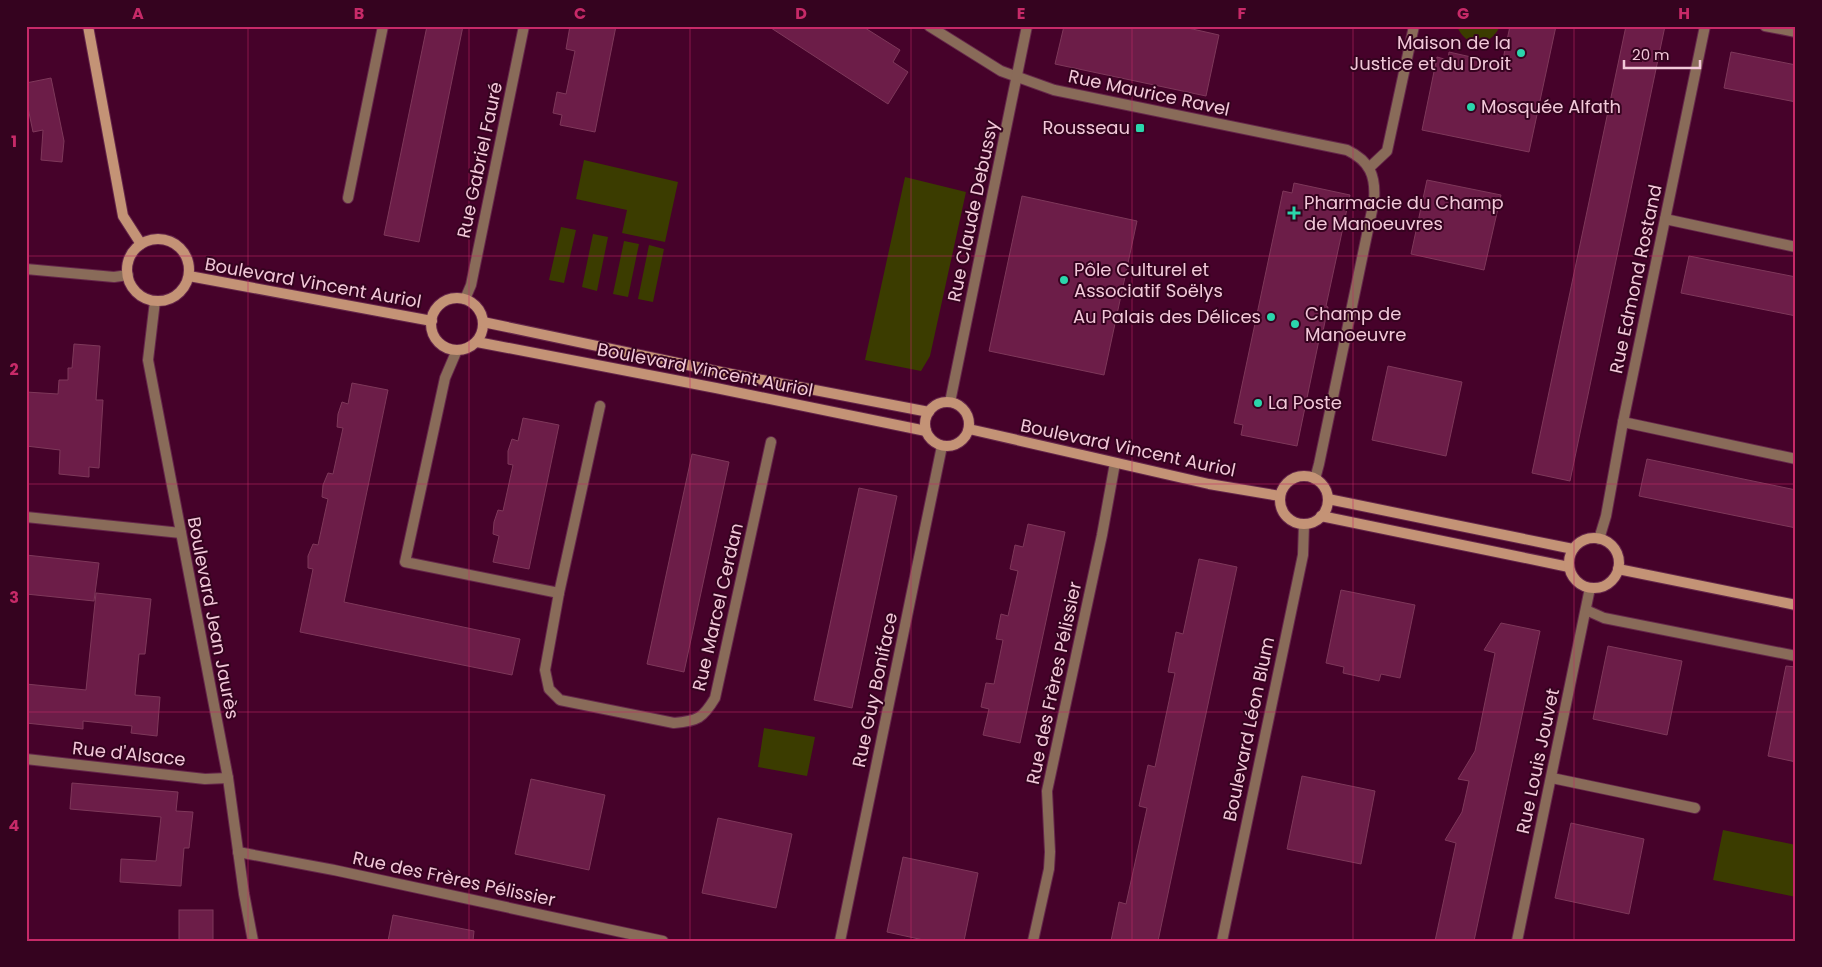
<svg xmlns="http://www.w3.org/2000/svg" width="1822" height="967" font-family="Poppins,sans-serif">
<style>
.green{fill:#3b3c00}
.building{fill:#6c1d48;stroke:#7e385a}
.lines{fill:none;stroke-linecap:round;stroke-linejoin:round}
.lane-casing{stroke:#65264a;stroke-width:12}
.street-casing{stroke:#65264a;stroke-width:12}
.secondary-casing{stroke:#65264a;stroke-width:12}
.lane{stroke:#896b59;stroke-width:10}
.street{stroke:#896b59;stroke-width:10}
.secondary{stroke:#c49376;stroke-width:10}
.grid{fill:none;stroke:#c72a68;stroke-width:1;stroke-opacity:0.55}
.poi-dot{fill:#2bd5ac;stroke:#35031f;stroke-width:2}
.labels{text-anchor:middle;stroke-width:4;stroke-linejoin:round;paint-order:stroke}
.poi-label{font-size:18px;fill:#f2c8d9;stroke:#35031f;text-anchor:start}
.street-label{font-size:18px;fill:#f2c8d9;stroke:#35031f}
.neatline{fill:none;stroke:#c72a68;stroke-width:2}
.grid-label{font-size:16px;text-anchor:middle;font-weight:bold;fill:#c72a68}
</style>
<rect width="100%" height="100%" fill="#46022a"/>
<g class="green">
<path d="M1457 26H1500C1490 48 1466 49 1457 26Z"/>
<path d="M584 160 678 182 665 242 622 233 627 210 576 199Z"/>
<path d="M905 177 966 192 930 356 921 371 865 360Z"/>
<path d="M561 227 576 230 564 283 549 280Z"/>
<path d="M593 234 608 237 597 291 582 287Z"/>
<path d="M624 241 639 244 628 297 613 294Z"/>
<path d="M649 245 664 249 653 302 638 299Z"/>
<path d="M764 728 815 737 807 776 758 767Z"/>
<path d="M1723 830 1796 845V897L1713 880Z"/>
</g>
<g class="building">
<path d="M427 26H463L419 242 384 235Z"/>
<path d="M570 26H616L595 132 560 125 562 115 553 113 557 92 566 94 575 51 566 49Z"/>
<path d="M768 26H862L900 50 893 62 908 72 888 104Z"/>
<path d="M1064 26H1179L1219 35 1206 96 1055 64Z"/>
<path d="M1510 26H1556L1529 152 1422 130 1437 57 1448 60 1449 52 1502 64Z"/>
<path d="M1626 26H1665L1570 481 1532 473Z"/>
<path d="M1731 52 1796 65V102L1724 88Z"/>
<path d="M51 78 64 141 62 162 41 160 43 130 33 132 26 98V83Z"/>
<path d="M1427 180 1501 195 1484 270 1411 254Z"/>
<path d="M1294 183 1350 195 1326 306 1328 307 1321 341 1319 340 1297 446 1241 435 1243 425 1234 423 1283 191 1292 193Z"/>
<path d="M1022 196 1137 221 1104 375 989 351Z"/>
<path d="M1689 256 1796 277V316L1681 293Z"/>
<path d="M74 344 100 346 96 400H103L99 468 89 467V477L59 474 60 450 26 446V392L58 394 59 380H68V368H72Z"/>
<path d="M1388 366 1462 382 1446 456 1372 440Z"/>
<path d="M352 383 388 390 344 602 520 639 512 675 300 632 313 569 308 568V556L313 544 318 545 328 499 322 497 323 485 328 473 333 474 343 428 337 427 338 414 342 402 348 404Z"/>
<path d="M523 418 559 425 529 569 493 562 499 536 493 534 494 522 498 510 503 511 513 465 508 464V451L512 439 518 441Z"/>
<path d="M692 454 729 462 684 672 647 664Z"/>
<path d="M1647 459 1796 490V528L1639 496Z"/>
<path d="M859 488 897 496 852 708 814 700Z"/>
<path d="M1028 524 1065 532 1020 743 983 735 989 709 981 707 986 683 994 684 1003 640 996 639 1001 614 1008 616 1018 571 1010 569 1015 545 1023 547Z"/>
<path d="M26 555 99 563 94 601 26 594Z"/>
<path d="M1199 559 1237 567 1158 941H1111L1119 902 1126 904 1147 808 1139 806 1148 765 1155 767 1175 673 1168 672 1176 632 1183 634Z"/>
<path d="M1341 590 1415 605 1400 678 1381 674 1379 681 1343 673 1344 667 1326 663Z"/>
<path d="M96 593 151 599 145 654H139L135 695 160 697 157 736 131 733 132 726 83 721V729L26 723V684L86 690Z"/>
<path d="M1501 623 1540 631 1474 941H1435L1456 843 1445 840 1462 812 1469 781 1458 779 1475 751 1495 653 1484 650Z"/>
<path d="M1608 646 1682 661 1667 735 1593 719Z"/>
<path d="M1786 666 1796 667V762L1768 756Z"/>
<path d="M1302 776 1375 791 1361 864 1287 849Z"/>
<path d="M531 779 605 795 589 870 515 854Z"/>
<path d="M72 783 178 792 176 811 193 812 189 848H184L181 886 120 882 121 859 156 861 161 817 70 809Z"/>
<path d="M718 818 792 834 776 908 702 893Z"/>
<path d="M1571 823 1644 839 1629 914 1555 898Z"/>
<path d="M903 857 978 873 964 941H928L887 932Z"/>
<rect x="179" y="910" width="34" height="31"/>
<path d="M393 915 474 931 473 941H388Z"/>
</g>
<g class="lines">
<g class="lane-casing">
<g id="lane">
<path d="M348 198 383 26"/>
<path d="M457 350 445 378 405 562 559 593"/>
<path d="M600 406 559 593 545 670 549 689 560 700 674 723C698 721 703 718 715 698L771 442"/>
<path d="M1586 610 1604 618 1796 656"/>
<path d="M1552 778 1695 808"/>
</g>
</g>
<g class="street-casing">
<g id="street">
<path d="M929 26 1001 71 1054 90 1347 150C1370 161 1376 176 1374 201L1319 464 1315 479"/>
<path d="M1765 26 1796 32"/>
<path d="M1370 167 1387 151 1414 26"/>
<path d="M1665 219 1796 247"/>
<path d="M26 269 114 277 128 275"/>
<path d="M465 299 471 285 524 26"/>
<path d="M155 301 148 360 228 778 244 894 253 941"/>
<path d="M950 402 1027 26"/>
<path d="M1623 422 1796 459"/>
<path d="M26 517 181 533"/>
<path d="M1599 539 1606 516 1623 422 1705 26"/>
<path d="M26 759 205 779 228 778"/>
<path d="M238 852 334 870 663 941"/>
<path d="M840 941 942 446"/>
<path d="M1033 941 1049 869 1050 852 1047 791 1102 535 1115 463"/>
<path d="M1222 941 1303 555 1304 524"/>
<path d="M1517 941 1590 588"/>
</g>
</g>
<g class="secondary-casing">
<g id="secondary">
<path d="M88 26 123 216 141 244"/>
<circle cx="158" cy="270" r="31"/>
<path d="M189 276 432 321"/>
<circle cx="457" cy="324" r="26"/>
<path d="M483 322 721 372 929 412"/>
<path d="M477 342 716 388 926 431"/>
<circle cx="947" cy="424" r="22"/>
<path d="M969 429 1209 484 1280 496"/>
<circle cx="1304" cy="500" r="24"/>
<path d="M1328 499 1573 549"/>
<path d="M1321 516 1569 567"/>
<circle cx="1594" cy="563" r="25"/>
<path d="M1618 569 1796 605"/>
</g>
</g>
<use href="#lane" class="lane"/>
<use href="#street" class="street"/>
<use href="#secondary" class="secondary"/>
</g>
<path class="grid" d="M248 26V941M469 26V941M690 26V941M911 26V941M1132 26V941M1353 26V941M1574 26V941M26 256H1796M26 484H1796M26 712H1796"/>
<g class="poi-dot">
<circle cx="1521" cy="53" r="5"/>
<circle cx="1471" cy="107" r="5"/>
<rect x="1135" y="123" width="10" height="10" rx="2.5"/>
<path d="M1291.5 205.5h5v5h5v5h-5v5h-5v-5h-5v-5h5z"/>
<circle cx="1064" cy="280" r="5"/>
<circle cx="1271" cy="317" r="5"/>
<circle cx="1295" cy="324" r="5"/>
<circle cx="1258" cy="403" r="5"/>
</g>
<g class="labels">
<g class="poi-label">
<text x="1511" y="49" text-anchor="end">Maison de la<tspan x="1511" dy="21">Justice et du Droit</tspan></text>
<text x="1481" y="113">Mosquée Alfath</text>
<text x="1130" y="134" text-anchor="end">Rousseau</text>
<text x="1304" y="209">Pharmacie du Champ<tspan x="1304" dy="21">de Manoeuvres</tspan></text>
<text x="1074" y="276">Pôle Culturel et<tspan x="1074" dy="21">Associatif Soëlys</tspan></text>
<text x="1305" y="320">Champ de<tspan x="1305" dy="21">Manoeuvre</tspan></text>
<text x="1261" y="323" text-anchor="end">Au Palais des Délices</text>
<text x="1268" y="409">La Poste</text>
</g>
<g class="street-label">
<text transform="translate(1149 93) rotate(12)" y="6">Rue Maurice Ravel</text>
<text transform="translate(480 160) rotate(-78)" y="6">Rue Gabriel Fauré</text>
<text transform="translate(973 211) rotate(-78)" y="6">Rue Claude Debussy</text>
<text transform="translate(1636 279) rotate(-78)" y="6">Rue Edmond Rostand</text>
<text transform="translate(313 283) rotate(10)" y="6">Boulevard Vincent Auriol</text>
<text transform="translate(705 370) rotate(11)" y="6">Boulevard Vincent Auriol</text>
<text transform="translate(1128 448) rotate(12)" y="6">Boulevard Vincent Auriol</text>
<text transform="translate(718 607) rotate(-77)" y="6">Rue Marcel Cerdan</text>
<text transform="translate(213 618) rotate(79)" y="6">Boulevard Jean Jaurès</text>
<text transform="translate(1054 683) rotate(-78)" y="6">Rue des Frères Pélissier</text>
<text transform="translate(875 690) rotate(-78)" y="6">Rue Guy Boniface</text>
<text transform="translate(1249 729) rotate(-78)" y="6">Boulevard Léon Blum</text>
<text transform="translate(129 754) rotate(6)" y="6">Rue d'Alsace</text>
<text transform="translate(1538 761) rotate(-78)" y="6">Rue Louis Jouvet</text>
<text transform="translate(454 879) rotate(12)" y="6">Rue des Frères Pélissier</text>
</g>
</g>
<rect width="1822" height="967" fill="none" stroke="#35031f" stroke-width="55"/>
<path d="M1624 60v8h76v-8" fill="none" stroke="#f2c8d9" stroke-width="2.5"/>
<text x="1632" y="60" font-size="15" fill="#f2c8d9" stroke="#35031f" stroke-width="4" paint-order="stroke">20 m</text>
<rect x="28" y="28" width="1766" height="912" class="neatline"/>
<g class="grid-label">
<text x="138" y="19">A</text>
<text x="359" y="19">B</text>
<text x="580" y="19">C</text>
<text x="801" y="19">D</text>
<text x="1021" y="19">E</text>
<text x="1242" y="19">F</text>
<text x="1463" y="19">G</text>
<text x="1684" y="19">H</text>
<text x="14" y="147">1</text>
<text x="14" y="375">2</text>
<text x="14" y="603">3</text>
<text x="14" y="831">4</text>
</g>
</svg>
